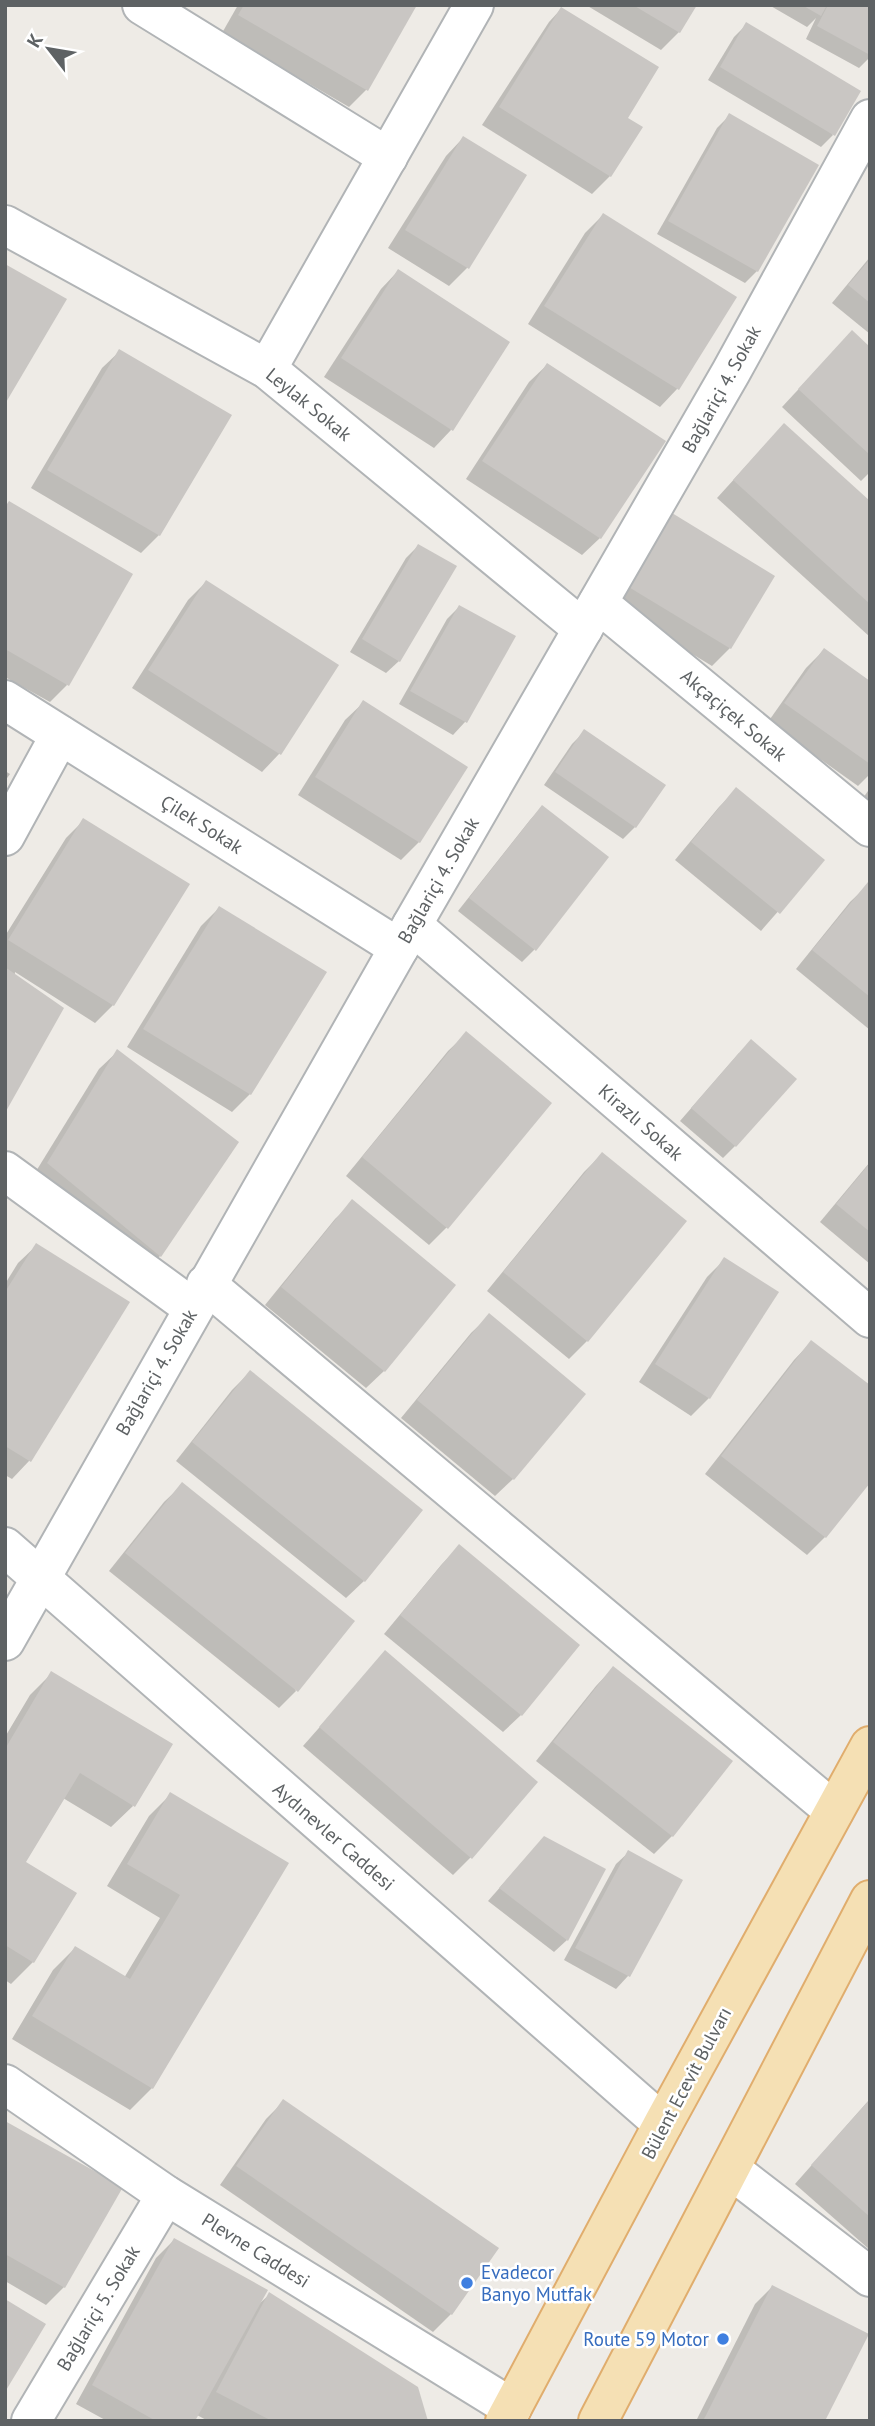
<svg xmlns="http://www.w3.org/2000/svg" width="875" height="2426" font-family="'PT Sans',sans-serif">
<style>
.shadow{fill:#0003}
.building{fill:#c9c6c3}
.lines{fill:none;stroke-linecap:round;stroke-linejoin:round}
.minor-casing{stroke:#b1b4b6;stroke-width:42}
.tertiary-casing{stroke:#b1b4b6;stroke-width:42}
.primary-casing{stroke:#e0ad6d;stroke-width:42}
.minor{stroke:#fff;stroke-width:38}
.tertiary{stroke:#fff;stroke-width:38}
.primary{stroke:#f5e0b4;stroke-width:38}
.shop-dot{fill:#3f7fe0;stroke:#fff;stroke-width:2.5}
.labels{text-anchor:middle;stroke-width:5;stroke-linejoin:round;paint-order:stroke}
.street-label{font-size:19px;fill:#5e6264;stroke:#fff}
.shop-label{font-size:19px;fill:#366cbe;stroke:#fff;text-anchor:start}
</style>
<rect width="100%" height="100%" fill="#eeebe6"/>
<g class="shadow">
<path d="M238 5H415L366 90 349 107 222 33Z"/>
<path d="M586 5H695L679 32 661 50Z"/>
<path d="M769 5H870V57L859 68 806 39 816 18 807 27Z"/>
<path d="M561 9 610 176 592 194 482 125 549 22Z"/>
<path d="M746 25 833 135 821 147 708 80 734 37Z"/>
<path d="M729 116 757 271 745 283 657 234 717 128Z"/>
<path d="M463 138 467 268 449 286 388 248 446 156Z"/>
<path d="M603 215 735 298 677 389 660 407 528 324 585 233Z"/>
<path d="M870 257V334L832 303Z"/>
<path d="M398 271 451 430 434 448 324 377 381 289Z"/>
<path d="M870 350V472L861 481 782 407 834 351Z"/>
<path d="M120 351 159 535 141 553 31 488 102 368Z"/>
<path d="M547 365 600 538 582 555 466 479 529 382Z"/>
<path d="M767 443 870 503V637L717 498Z"/>
<path d="M5 507 67 685 50 702 5 677Z"/>
<path d="M654 533 730 648 712 666 610 604Z"/>
<path d="M418 546 399 661 386 673 350 652 406 558Z"/>
<path d="M206 582 336 666 279 754 262 772 132 688 188 600Z"/>
<path d="M459 607 514 637 465 722 453 735 399 704 447 619Z"/>
<path d="M824 650 870 683V774L858 786 768 722 806 668Z"/>
<path d="M363 703 419 842 401 860 298 795 345 720Z"/>
<path d="M585 731 635 827 623 839 544 785 572 744Z"/>
<path d="M5 771 10 774 5 781Z"/>
<path d="M870 788V807L861 801Z"/>
<path d="M736 790 822 861 761 931 675 860 719 807Z"/>
<path d="M542 807 534 950 522 962 458 911 530 820Z"/>
<path d="M84 820 113 1005 95 1023 15 972 5 1110V936L66 838Z"/>
<path d="M868 885 870 886V1030L796 969 850 902Z"/>
<path d="M219 908 324 973 250 1094 232 1112 127 1047 201 926Z"/>
<path d="M466 1034 447 1227 429 1245 346 1176 448 1051Z"/>
<path d="M117 1052 160 1256 142 1274 30 1181 99 1069Z"/>
<path d="M739 1053 735 1146 723 1158 680 1121Z"/>
<path d="M602 1154 587 1341 569 1359 487 1291 584 1172Z"/>
<path d="M870 1162V1264L820 1222Z"/>
<path d="M353 1202 384 1371 366 1388 265 1305 335 1219Z"/>
<path d="M36 1246 29 1461 12 1479 5 1475V1284L18 1263Z"/>
<path d="M725 1259 709 1398 691 1416 639 1382 707 1277Z"/>
<path d="M489 1316 513 1479 495 1496 401 1418 471 1333Z"/>
<path d="M811 1342 870 1480 825 1537 807 1555 705 1474 794 1360Z"/>
<path d="M250 1372 364 1581 346 1598 176 1461 232 1390Z"/>
<path d="M182 1485 296 1691 279 1708 109 1571 164 1502Z"/>
<path d="M459 1547 521 1715 503 1732 384 1634 442 1564Z"/>
<path d="M385 1653 471 1857 453 1875 303 1746Z"/>
<path d="M613 1668 731 1761 672 1836 654 1854 536 1761 596 1686Z"/>
<path d="M52 1673 133 1806 111 1827 63 1798 23 1862 33 1962 11 1984 5 1980V1737L30 1695Z"/>
<path d="M171 1794 287 1864 152 2088 130 2110 12 2039 53 1970 75 1948 124 1978 160 1918 107 1886 149 1816Z"/>
<path d="M532 1851 567 1940 554 1952 488 1901Z"/>
<path d="M629 1852 681 1880 628 1976 616 1989 564 1960 616 1864Z"/>
<path d="M870 2099V2250L795 2184Z"/>
<path d="M284 2101 497 2248 451 2314 433 2332 220 2185 266 2119Z"/>
<path d="M5 2123 64 2287 46 2305 5 2281Z"/>
<path d="M174 2240 259 2304 270 2294 426 2421H208L197 2415 193 2421H107L76 2404 156 2258Z"/>
<path d="M772 2287 823 2421H696L755 2304Z"/>
</g>
<g class="building">
<path d="M244 5H417L368 91 238 15Z"/>
<path d="M633 5H697L680 33Z"/>
<path d="M802 5H827L821 16Z"/>
<path d="M828 5H870V55L817 26Z"/>
<path d="M561 7 659 67 628 118 643 127 611 177 499 107Z"/>
<path d="M746 22 861 91 835 136 720 67Z"/>
<path d="M729 113 819 165 758 272 668 221Z"/>
<path d="M463 136 527 175 469 269 405 230Z"/>
<path d="M603 213 737 297 679 390 544 306Z"/>
<path d="M870 259V303L848 285Z"/>
<path d="M5 264 67 299 5 404Z"/>
<path d="M398 269 510 342 453 431 341 358Z"/>
<path d="M852 330 870 347V455L798 389Z"/>
<path d="M119 349 232 415 160 536 47 470Z"/>
<path d="M547 363 666 441 601 539 482 461Z"/>
<path d="M784 423 870 501V604L733 480Z"/>
<path d="M9 501 133 574 69 686 5 649V507Z"/>
<path d="M672 513 775 576 731 649 627 586Z"/>
<path d="M418 544 457 566 400 662 362 639Z"/>
<path d="M206 580 339 665 281 755 148 670Z"/>
<path d="M459 605 516 636 467 723 410 691Z"/>
<path d="M824 648 870 681V764L784 703Z"/>
<path d="M363 700 468 767 420 843 315 777Z"/>
<path d="M584 729 666 785 636 828 555 772Z"/>
<path d="M736 787 825 860 780 914 691 842Z"/>
<path d="M542 805 609 857 536 951 469 898Z"/>
<path d="M83 818 190 884 114 1006 8 940Z"/>
<path d="M868 882 870 884V997L812 950Z"/>
<path d="M219 906 327 972 251 1095 143 1029Z"/>
<path d="M5 967 64 1008 5 1113Z"/>
<path d="M466 1031 552 1103 448 1229 362 1157Z"/>
<path d="M751 1039 797 1079 736 1147 691 1108Z"/>
<path d="M117 1049 239 1142 161 1257 47 1163Z"/>
<path d="M602 1152 687 1221 588 1342 503 1272Z"/>
<path d="M870 1163V1232L836 1204Z"/>
<path d="M352 1199 456 1285 385 1372 281 1287Z"/>
<path d="M36 1243 130 1302 31 1462 5 1446V1292Z"/>
<path d="M724 1257 779 1292 710 1399 655 1364Z"/>
<path d="M489 1313 586 1394 514 1480 417 1400Z"/>
<path d="M811 1340 870 1385V1483L826 1538 721 1456Z"/>
<path d="M250 1370 423 1510 365 1582 192 1442Z"/>
<path d="M182 1482 355 1621 298 1692 125 1553Z"/>
<path d="M459 1544 580 1645 522 1716 400 1615Z"/>
<path d="M385 1650 538 1782 472 1859 319 1727Z"/>
<path d="M613 1666 733 1761 673 1837 553 1742Z"/>
<path d="M51 1671 173 1744 135 1807 80 1773 26 1862 77 1893 34 1963 5 1945V1749Z"/>
<path d="M170 1792 289 1863 153 2089 32 2016 75 1946 130 1979 180 1895 127 1864Z"/>
<path d="M544 1836 606 1869 568 1941 499 1888Z"/>
<path d="M628 1850 683 1880 630 1977 575 1948Z"/>
<path d="M283 2099 499 2248 452 2315 236 2166Z"/>
<path d="M870 2099V2217L811 2165Z"/>
<path d="M5 2121 123 2187 65 2288 5 2254Z"/>
<path d="M174 2238 268 2290 195 2421H156L92 2385Z"/>
<path d="M772 2285 869 2334 825 2421H703Z"/>
<path d="M269 2292 418 2387 428 2421H272L216 2392Z"/>
<path d="M5 2299 46 2324 5 2392Z"/>
</g>
<g class="lines">
<g class="minor-casing">
<g id="minor">
<path d="M142 5 388 157"/>
<path d="M5 225 267 369 583 629"/>
<path d="M267 369 474 5"/>
<path d="M598 603 870 827"/>
<path d="M5 700 399 948"/>
<path d="M5 836 60 735"/>
<path d="M412 925 870 1318"/>
<path d="M5 1171 193 1308"/>
<path d="M206 1284 834 1811"/>
<path d="M5 1547 663 2124"/>
<path d="M5 1641 412 925 731 372 870 119"/>
<path d="M5 2084 166 2195 512 2408"/>
<path d="M31 2421 166 2195"/>
</g>
</g>
<g class="tertiary-casing">
<path id="tertiary" d="M730 2169 870 2277"/>
</g>
<g class="primary-casing">
<g id="primary">
<path d="M505 2421 663 2124 870 1746"/>
<path d="M598 2421 870 1900"/>
</g>
</g>
<use href="#minor" class="minor"/>
<use href="#tertiary" class="tertiary"/>
<use href="#primary" class="primary"/>
</g>
<g class="shop-dot">
<circle cx="467" cy="2283" r="7"/>
<circle cx="723" cy="2339" r="7"/>
</g>
<g class="labels">
<g class="street-label">
<text transform="translate(721 389) rotate(-61)" y="7">Bağlariçi 4. Sokak</text>
<text transform="translate(309 404) rotate(39)" y="7">Leylak Sokak</text>
<text transform="translate(734 715) rotate(40)" y="7">Akçaçiçek Sokak</text>
<text transform="translate(202 824) rotate(32)" y="7">Çilek Sokak</text>
<text transform="translate(438 880) rotate(-60)" y="7">Bağlariçi 4. Sokak</text>
<text transform="translate(641 1122) rotate(41)" y="7">Kirazlı Sokak</text>
<text transform="translate(156 1372) rotate(-60)" y="7">Bağlariçi 4. Sokak</text>
<text transform="translate(334 1836) rotate(41)" y="7">Aydınevler Caddesi</text>
<text transform="translate(686 2083) rotate(-62)" y="7">Bülent Ecevit Bulvarı</text>
<text transform="translate(256 2250) rotate(32)" y="7">Plevne Caddesi</text>
<text transform="translate(98 2308) rotate(-59)" y="7">Bağlariçi 5. Sokak</text>
</g>
<g class="shop-label">
<text x="481" y="2279">Evadecor<tspan x="481" dy="22">Banyo Mutfak</tspan></text>
<text x="709" y="2346" text-anchor="end">Route 59 Motor</text>
</g>
</g>
<rect width="875" height="2426" fill="none" stroke="#5e6264" stroke-width="14"/>
<g transform="translate(49 49) rotate(301)" stroke="#ffffff" stroke-width="5" paint-order="stroke">
<path d="M0-5L12 26L0 18L-12 26Z" fill="#5e6264"/>
<text y="-10" font-size="19" font-weight="bold" text-anchor="middle" fill="#5e6264">K</text>
</g>
</svg>
